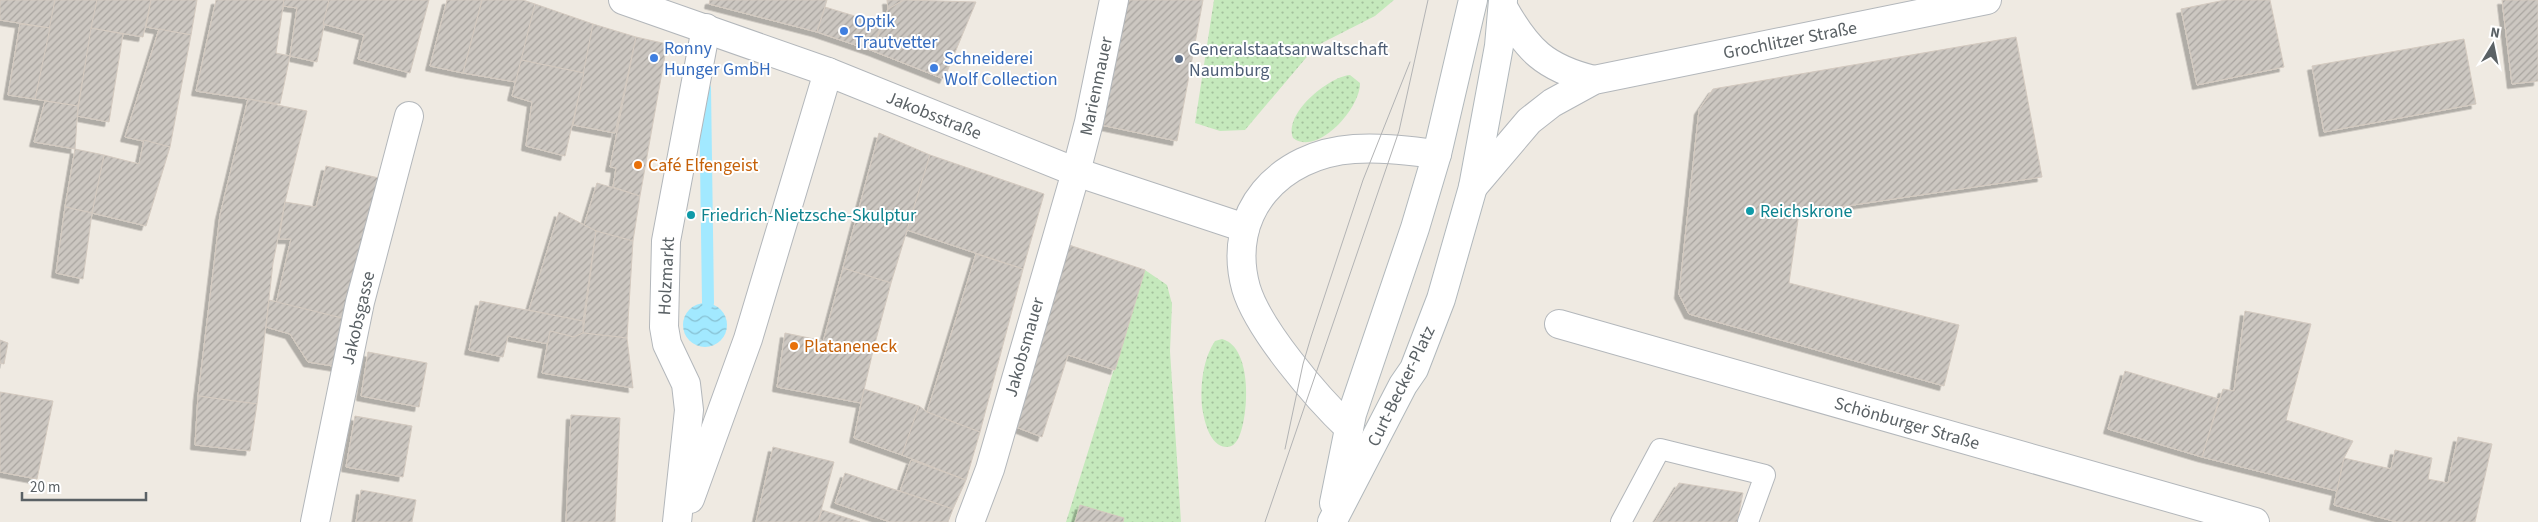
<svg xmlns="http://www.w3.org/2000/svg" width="2538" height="522" font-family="'Source Sans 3',sans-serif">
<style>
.grass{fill:url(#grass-dots)}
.water{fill:url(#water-waves)}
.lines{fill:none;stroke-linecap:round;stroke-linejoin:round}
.stream{stroke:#a2e9ff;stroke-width:12}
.building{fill:url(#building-hatch);stroke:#d4cac0;filter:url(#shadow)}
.service-casing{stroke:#b3b7bb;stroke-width:22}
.pedestrian-casing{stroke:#b3b7bb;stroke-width:30}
.minor-casing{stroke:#b3b7bb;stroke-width:30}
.secondary-casing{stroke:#b1b8bc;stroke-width:30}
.service{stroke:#fff;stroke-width:20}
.pedestrian{stroke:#fff;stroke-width:28}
.minor{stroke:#fff;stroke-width:28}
.secondary{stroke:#fff;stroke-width:28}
.tram{stroke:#b2b3b4;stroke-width:1}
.shop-dot{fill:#3f7fe0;stroke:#fff;stroke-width:2}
.service-dot{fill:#5c6f8a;stroke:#fff;stroke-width:2}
.food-dot{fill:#e8710a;stroke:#fff;stroke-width:2}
.culture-dot{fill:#0f9aa8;stroke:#fff;stroke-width:2}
.labels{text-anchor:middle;stroke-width:4;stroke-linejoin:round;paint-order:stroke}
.shop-label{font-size:18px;fill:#366cbe;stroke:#fff;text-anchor:start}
.street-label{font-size:18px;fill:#5a6165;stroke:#fff}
.service-label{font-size:18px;fill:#4e5e75;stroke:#fff;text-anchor:start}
.food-label{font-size:18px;fill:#c56008;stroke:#fff;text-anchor:start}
.culture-label{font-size:18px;fill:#0d838f;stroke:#fff;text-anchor:start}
</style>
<defs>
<pattern id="grass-dots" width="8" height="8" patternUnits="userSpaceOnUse" patternTransform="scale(1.25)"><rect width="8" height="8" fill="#c5e9bc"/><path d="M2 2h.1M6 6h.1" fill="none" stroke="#a3c09c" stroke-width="1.8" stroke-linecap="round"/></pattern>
<pattern id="water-waves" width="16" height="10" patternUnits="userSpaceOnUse" patternTransform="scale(1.25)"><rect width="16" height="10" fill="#a2e9ff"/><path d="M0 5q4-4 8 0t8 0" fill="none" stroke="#87c0d2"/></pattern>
<pattern id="building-hatch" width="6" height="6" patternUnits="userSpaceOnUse" patternTransform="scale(1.25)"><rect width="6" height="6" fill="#ccc7c1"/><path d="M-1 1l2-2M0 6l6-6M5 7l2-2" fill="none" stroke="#a9a5a0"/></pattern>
<filter id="shadow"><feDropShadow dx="-4.5" dy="4.5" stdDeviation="0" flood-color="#0004"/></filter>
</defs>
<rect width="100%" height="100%" fill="#efeae2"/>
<g class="grass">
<path d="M1214 0H1394L1375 16 1316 46 1245 130 1220 131 1195 123Z"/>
<path d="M1350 75 1360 83C1361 107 1318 157 1293 138 1283 114 1328 77 1350 75Z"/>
<path d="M1145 270 1167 285 1172 304 1170 351 1181 522H1066Z"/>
<path d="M1222 339C1253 347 1249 417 1238 439 1235 444 1232 447 1226 447 1209 446 1204 419 1202 407 1200 385 1203 359 1215 341Z"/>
</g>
<circle class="water" cx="705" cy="325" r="22"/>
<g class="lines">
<path class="stream" d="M705 88 708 303"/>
</g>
<g class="building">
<path d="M0 0H55L50 28 0 20Z"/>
<path d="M55 0H97L78 106 35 99Z"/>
<path d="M97 0H151L143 37 91 28Z"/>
<path d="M151 0H197L191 35 146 27Z"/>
<path d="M216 0H284L276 53 290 56 280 104 196 91Z"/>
<path d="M284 0H329L317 62 290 56 297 8 283 6Z"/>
<path d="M329 0H429L410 73 358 59 364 35 323 24Z"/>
<path d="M447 0H482L463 73 430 66Z"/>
<path d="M482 0H523L535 4 516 82 463 73Z"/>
<path d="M710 0H827L817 32 709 4Z"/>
<path d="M887 0H904L888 9Z"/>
<path d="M904 0 976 2 944 79 873 51 888 9Z"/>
<path d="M1127 0H1203L1177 141 1101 125Z"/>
<path d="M2225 0H2270L2284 67 2197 85 2181 9Z"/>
<path d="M2502 0H2538V81L2512 84Z"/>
<path d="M535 4 593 24 584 73 521 60Z"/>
<path d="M825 7 881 24 873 51 817 32Z"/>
<path d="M20 24 50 28 35 99 8 95Z"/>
<path d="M593 24 636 37 615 133 573 125Z"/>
<path d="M91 28 123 34 109 122 77 116Z"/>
<path d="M159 29 191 35 170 147 125 137Z"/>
<path d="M636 37 667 44 640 196 613 187 616 168 610 167Z"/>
<path d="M2016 37 2042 177 1799 213 1789 283 1959 325 1944 386 1689 314 1679 294 1699 110 1713 89Z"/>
<path d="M2464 39 2476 104 2324 132 2312 66Z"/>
<path d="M521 60 584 73 565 156 526 146 532 102 512 96Z"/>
<path d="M248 99 307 111 285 202 273 263 257 404 198 396 220 215Z"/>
<path d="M45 101 78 106 75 149 34 142Z"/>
<path d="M879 133 930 155 891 283 843 268Z"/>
<path d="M144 140 170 147 146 226 92 213 104 155 139 164Z"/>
<path d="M75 149 104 155 92 213 65 207Z"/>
<path d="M930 155 1044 194 1023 269 907 230Z"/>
<path d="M326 166 379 178 346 319 276 304 291 239H279L285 202 316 207Z"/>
<path d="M597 183 640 196 633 241 596 231 584 225Z"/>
<path d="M65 207 92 213 83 279 56 273Z"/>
<path d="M559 212 596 231 583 321 529 310Z"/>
<path d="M596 231 633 241 627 338 583 333Z"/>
<path d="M1057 241 1145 270 1115 370 1068 355 1042 437 1008 424Z"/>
<path d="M976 254 1023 269 980 432 927 412Z"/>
<path d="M843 268 891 283 873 351 823 342Z"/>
<path d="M269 300 346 319 339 367 308 362 290 334 266 327Z"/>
<path d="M480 301 583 321V333L574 337 550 331 548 344 508 336 503 357 469 350Z"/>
<path d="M2245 311 2311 324 2286 420 2353 441 2344 458 2337 491 2202 457 2223 389 2234 391Z"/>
<path d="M550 331 574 337 583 333 627 338 633 388 542 373Z"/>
<path d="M785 333 873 351 861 403 777 387Z"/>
<path d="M0 340 8 343 4 364 0 363Z"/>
<path d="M368 352 427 363 419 407 361 396Z"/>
<path d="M2125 371 2219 399 2202 457 2108 429Z"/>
<path d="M864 389 919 406 902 455 854 438Z"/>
<path d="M0 392 53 401 37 479 0 472Z"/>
<path d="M198 396 257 404 250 451 195 445Z"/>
<path d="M919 406 927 412 980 432 966 480 902 455Z"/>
<path d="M571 415 620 418 615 522H566Z"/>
<path d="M355 416 412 426 403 477 346 467Z"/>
<path d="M2458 437 2492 444 2475 522H2397L2334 505 2344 458 2391 469 2395 450 2432 458 2428 479 2448 483Z"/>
<path d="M773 447 834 462 818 522H756Z"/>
<path d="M911 460 966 480 953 509 900 491Z"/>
<path d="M845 473 953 509 948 522H890L835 503Z"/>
<path d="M1679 483 1743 493 1737 522H1655Z"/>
<path d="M361 490 416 500 412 522H356Z"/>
<path d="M1080 505 1124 518 1123 522H1075Z"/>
<path d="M822 510 860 522H818Z"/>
</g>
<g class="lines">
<g class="service-casing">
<path id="service" d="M1621 522 1660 449 1765 475 1748 522"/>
</g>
<g class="pedestrian-casing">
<g id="pedestrian">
<path d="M623 0 828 72 1076 172 1245 228"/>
<path d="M1349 428C1317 398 1258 329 1246 288 1225 212 1280 154 1354 149 1382 147 1410 151 1437 154"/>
<path d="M690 499 748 339 828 72"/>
<path d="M677 522 689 410 686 384 667 344 664 327 666 241 706 28"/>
</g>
</g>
<g class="minor-casing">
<g id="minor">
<path d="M1503 7C1527 50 1545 68 1594 80"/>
<path d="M1473 187 1529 121 1552 103 1594 80 1987 0"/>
<path d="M1559 324 2255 522"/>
<path d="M315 522 360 302 409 116"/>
<path d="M970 522 990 469 1076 172 1089 122 1114 0"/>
</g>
</g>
<g class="secondary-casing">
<g id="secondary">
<path d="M1334 503 1352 414 1415 228 1437 154 1473 0"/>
<path d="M1332 522 1403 385 1414 369 1441 299 1473 187 1499 46 1503 0"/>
</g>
</g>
<use href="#service" class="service"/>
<use href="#pedestrian" class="pedestrian"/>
<use href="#minor" class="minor"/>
<use href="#secondary" class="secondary"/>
<g class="tram">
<path d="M1285 449 1303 364 1311 337 1363 180 1410 62"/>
<path d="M1265 522 1399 131 1428 0"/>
</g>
</g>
<g class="shop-dot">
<circle cx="844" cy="31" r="5"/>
<circle cx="654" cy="58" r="5"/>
<circle cx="934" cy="68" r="5"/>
</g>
<circle class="service-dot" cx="1179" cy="59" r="5"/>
<g class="food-dot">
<circle cx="638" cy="165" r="5"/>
<circle cx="794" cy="346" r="5"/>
</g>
<g class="culture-dot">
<circle cx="1750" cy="211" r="5"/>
<circle cx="691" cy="215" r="5"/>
</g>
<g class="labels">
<g class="shop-label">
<text x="854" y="27">Optik<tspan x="854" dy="21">Trautvetter</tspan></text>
<text x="664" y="54">Ronny<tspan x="664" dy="21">Hunger GmbH</tspan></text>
<text x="944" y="64">Schneiderei<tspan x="944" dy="21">Wolf Collection</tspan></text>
</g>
<g class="street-label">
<text transform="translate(1790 40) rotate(-11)" y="6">Grochlitzer Straße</text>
<text transform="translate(1096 86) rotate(-78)" y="6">Marienmauer</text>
<text transform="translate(934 115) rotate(22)" y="6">Jakobsstraße</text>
<text transform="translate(666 276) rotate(-87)" y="6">Holzmarkt</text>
<text transform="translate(358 318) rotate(-77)" y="6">Jakobsgasse</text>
<text transform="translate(1024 347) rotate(-74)" y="6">Jakobsmauer</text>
<text transform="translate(1401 386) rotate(-64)" y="6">Curt-Becker-Platz</text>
<text transform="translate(1907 423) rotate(16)" y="6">Schönburger Straße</text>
</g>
<g class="service-label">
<text x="1189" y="55">Generalstaatsanwaltschaft<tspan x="1189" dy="21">Naumburg</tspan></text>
</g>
<g class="food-label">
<text x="648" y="171">Café Elfengeist</text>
<text x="804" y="352">Plataneneck</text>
</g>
<g class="culture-label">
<text x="1760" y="217">Reichskrone</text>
<text x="701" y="221">Friedrich-Nietzsche-Skulptur</text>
</g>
</g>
<g transform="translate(2493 45) rotate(10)" stroke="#ffffff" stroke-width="4" paint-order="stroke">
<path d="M0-4L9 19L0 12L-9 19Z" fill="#5a6165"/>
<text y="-8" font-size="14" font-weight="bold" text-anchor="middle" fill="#5a6165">N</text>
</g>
<path d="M22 492v8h124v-8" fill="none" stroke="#5a6165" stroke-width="2.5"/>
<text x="30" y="492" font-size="15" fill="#5a6165" stroke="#ffffff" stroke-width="4" paint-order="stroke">20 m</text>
</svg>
